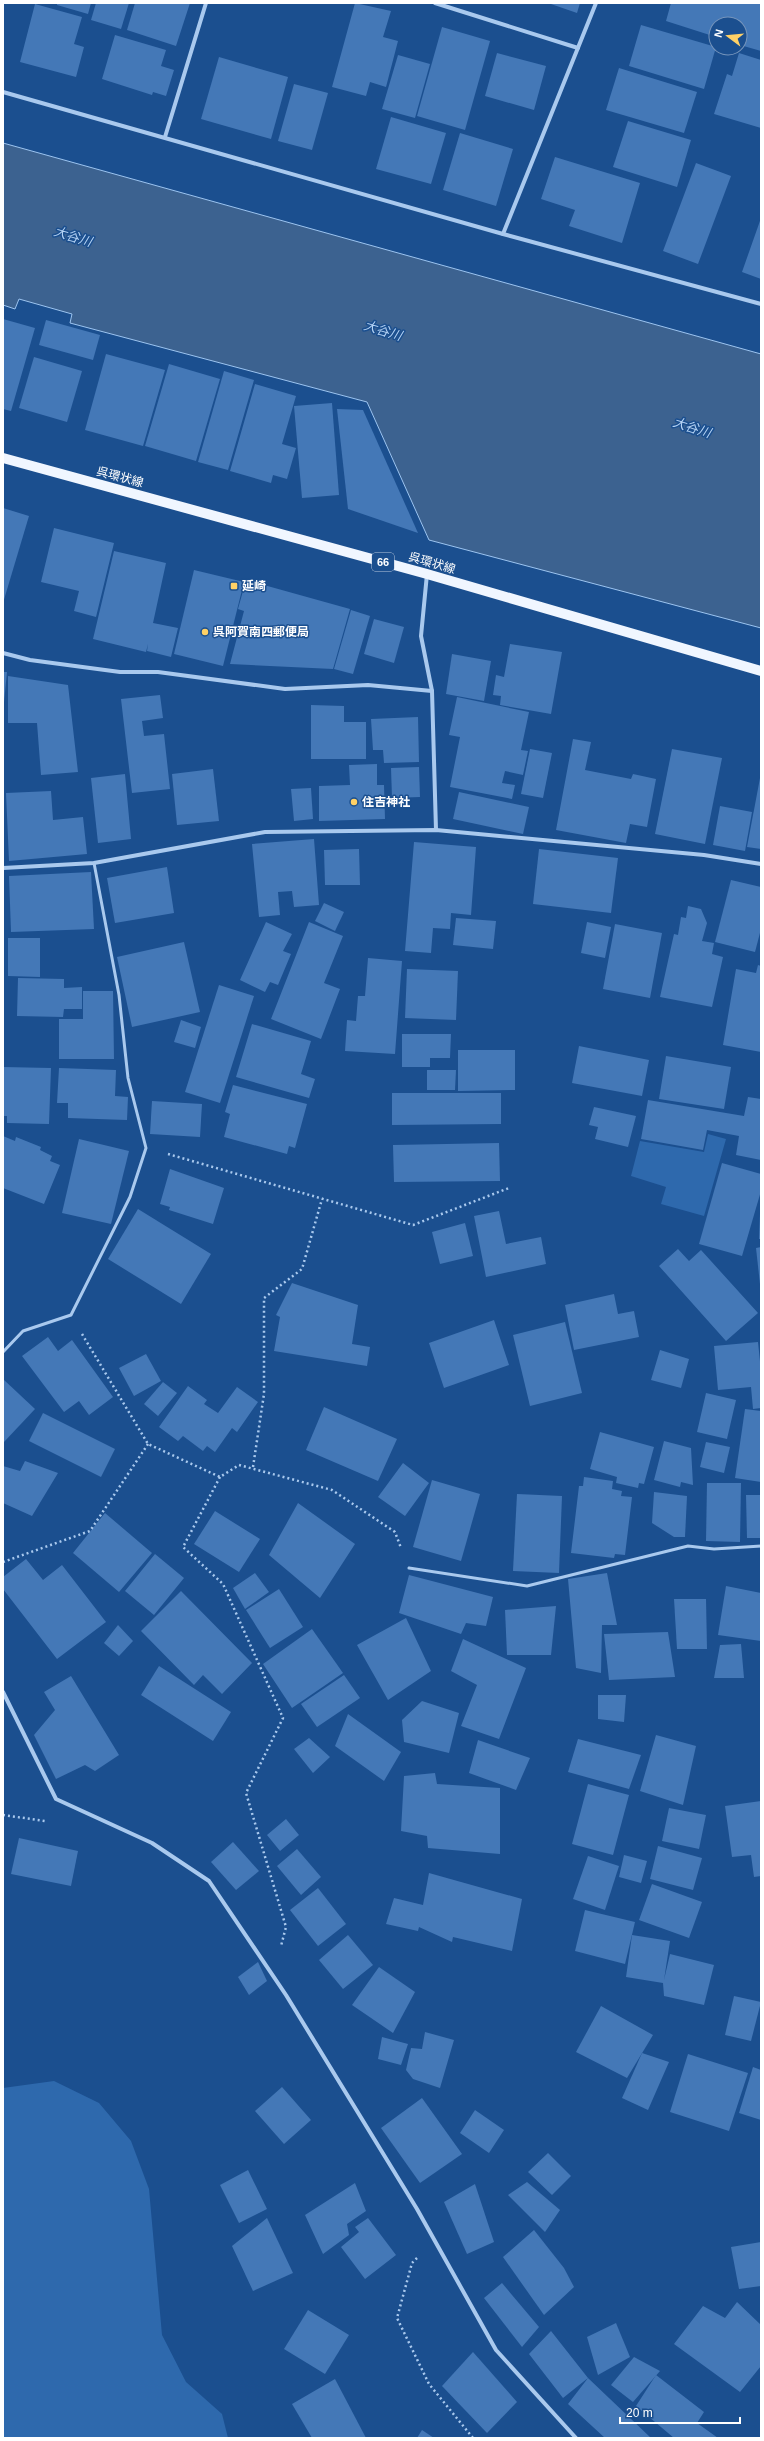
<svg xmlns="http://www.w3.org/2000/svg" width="764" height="2441" font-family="Helvetica,'Noto Sans JP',sans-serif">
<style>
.green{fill:#2e69ad}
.water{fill:#3c6290;stroke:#9cc4f0}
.building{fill:#4478b7}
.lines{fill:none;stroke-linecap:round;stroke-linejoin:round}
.path{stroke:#a9c9ee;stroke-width:2.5;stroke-dasharray:2 3;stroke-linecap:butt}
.lane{stroke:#a9c9ee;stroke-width:3}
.street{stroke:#a9c9ee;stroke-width:4}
.primary{stroke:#f0f6ff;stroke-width:10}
.poi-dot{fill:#ffd166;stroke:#1b4f8f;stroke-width:1.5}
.labels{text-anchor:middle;stroke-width:3;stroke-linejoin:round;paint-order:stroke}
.shield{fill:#1b4f8f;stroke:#bbcadd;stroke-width:1}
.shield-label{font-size:11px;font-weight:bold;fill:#fff}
.street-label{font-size:12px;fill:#fff;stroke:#1b4f8f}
.poi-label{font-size:12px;font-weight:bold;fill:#fff;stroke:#1b4f8f;text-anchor:start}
.water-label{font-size:13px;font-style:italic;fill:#b5d3f5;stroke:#1b4f8f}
</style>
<rect width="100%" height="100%" fill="#1b4f8f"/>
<g class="green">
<path d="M708 1134 726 1139 704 1216 661 1204 666 1187 631 1176 640 1141 704 1152Z"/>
<path d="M54 2081 99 2103 131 2141 149 2189 162 2335 186 2382 222 2414 228 2438H3V2088Z"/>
</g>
<path class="water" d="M3 143 761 354V628L429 540 367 402 70 323 72 314 19 299 15 309 3 305Z"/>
<g class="building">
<path d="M57 3H91L88 14 57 5Z"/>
<path d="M96 3H129L121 29 91 20Z"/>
<path d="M135 3H190L176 46 127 30Z"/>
<path d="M355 3 391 11 383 37 398 41 386 87 370 82 366 96 332 87Z"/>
<path d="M548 3H580L577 13Z"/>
<path d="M671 3H761V51L740 45V24H716V37L666 21Z"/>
<path d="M35 4 82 17 74 44 84 47 76 77 20 62Z"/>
<path d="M641 25 716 47 704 89 629 66Z"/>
<path d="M442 27 490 41 465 130 417 116Z"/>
<path d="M115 35 166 50 161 66 174 70 166 96 153 92 152 95 102 79Z"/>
<path d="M497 53 546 66 534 110 485 96Z"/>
<path d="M739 53 761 60V128L714 114 727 74 732 76Z"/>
<path d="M398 55 430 64 415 118 382 109Z"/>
<path d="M219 57 288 77 271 139 201 119Z"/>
<path d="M619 68 697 92 684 133 606 110Z"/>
<path d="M294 84 328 93 312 150 278 141Z"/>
<path d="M391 117 446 133 431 184 376 169Z"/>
<path d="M628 121 691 140 677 187 613 167Z"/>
<path d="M460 133 513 149 496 206 443 190Z"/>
<path d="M555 157 640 183 622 243 569 226 575 210 541 199Z"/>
<path d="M696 163 731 176 698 264 663 251Z"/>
<path d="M761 218V279L742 272Z"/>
<path d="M3 319 35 328 11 411 3 409Z"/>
<path d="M46 320 100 335 93 360 39 345Z"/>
<path d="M106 354 165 370 143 446 85 430Z"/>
<path d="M34 357 82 371 67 422 19 408Z"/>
<path d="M169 364 220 379 196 461 145 446Z"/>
<path d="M224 371 254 380 228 470 198 462Z"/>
<path d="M255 384 296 396 282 444 296 448 287 479 273 475 271 483 230 471Z"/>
<path d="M332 403 339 495 302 498 294 406Z"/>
<path d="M337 409 363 410 418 533 348 509Z"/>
<path d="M3 508 29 516 3 603Z"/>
<path d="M54 528 114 543 96 617 74 611 79 591 41 582Z"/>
<path d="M114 551 166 563 153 623 178 628 171 657 147 651 148 644 146 652 93 639Z"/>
<path d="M194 570 244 582 223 666 174 654Z"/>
<path d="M246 580 350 609 333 669 230 664 244 611 238 609Z"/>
<path d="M351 610 370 616 353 674 334 669Z"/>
<path d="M374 619 404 627 394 663 364 654Z"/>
<path d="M510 644 562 652 551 714 500 705 501 696 493 695 496 675 504 677Z"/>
<path d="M452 654 491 661 484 701 446 694Z"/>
<path d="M3 672H7L4 702H3Z"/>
<path d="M8 676 68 685 78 772 41 775 37 723H8Z"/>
<path d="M160 695 163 718 142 721 144 736 164 734 170 789 132 793 121 699Z"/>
<path d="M457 697 529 712 521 750 528 751 523 775 505 771 502 783 515 785 512 799 450 787 460 737 449 735Z"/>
<path d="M311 705 344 706V722H366V759H311Z"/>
<path d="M418 717 419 762 384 763 383 750H373L371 719Z"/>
<path d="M573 739 591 742 585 770 631 779 633 774 656 779 647 827 630 824 626 843 556 830Z"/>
<path d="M530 749 552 753 543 798 521 794Z"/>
<path d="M672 749 722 758 705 844 655 834Z"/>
<path d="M377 764V785H384L385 819 319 821V786L350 785 349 765Z"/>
<path d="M419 767 420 797 392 798 391 768Z"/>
<path d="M213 769 219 821 177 825 172 774Z"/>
<path d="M125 774 131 839 98 843 91 778Z"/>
<path d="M760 778H761V849L747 847Z"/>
<path d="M311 788 313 819 294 821 291 789Z"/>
<path d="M51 791 53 820 83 817 87 854 9 861 6 793Z"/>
<path d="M459 792 529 807 523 834 453 819Z"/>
<path d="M720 806 752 812 745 851 713 845Z"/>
<path d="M314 839 319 905 294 907 292 891 278 892 280 915 259 917 252 844Z"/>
<path d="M414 842 476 847 471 915 451 913 450 929 433 928 431 953 405 951Z"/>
<path d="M359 849 360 885H325L324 850Z"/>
<path d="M539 849 618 858 611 913 533 904Z"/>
<path d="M167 867 174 913 115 923 107 878Z"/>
<path d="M91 872 94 929 11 932 9 876Z"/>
<path d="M731 880 761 887V929L755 952 715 942Z"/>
<path d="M324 903 344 912 335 931 315 921Z"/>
<path d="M688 906 701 909 707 923 702 941 714 943 712 954 723 957 712 1007 660 997 674 934 678 935 681 917 686 918Z"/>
<path d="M456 918 496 921 493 949 453 945Z"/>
<path d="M266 922 292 934 283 951 291 954 278 985 270 982 265 992 240 980Z"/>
<path d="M309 922 343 936 324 983 340 989 321 1039 271 1019Z"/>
<path d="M587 922 611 927 605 958 581 953Z"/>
<path d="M615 924 662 933 650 998 603 989Z"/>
<path d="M8 938H40V977L8 976Z"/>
<path d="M184 942 200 1012 132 1027 117 957Z"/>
<path d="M368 958 402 961 395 1054 345 1051 347 1020 356 1021 358 996H365Z"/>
<path d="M758 965 761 966V1052L723 1045 736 969 756 973Z"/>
<path d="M407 969 458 971 456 1020 405 1018Z"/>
<path d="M18 978 64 979V988L82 987V1009H64L63 1017 17 1016Z"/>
<path d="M219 985 254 996 220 1103 185 1092Z"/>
<path d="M83 991H113L114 1059H59V1019H83Z"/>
<path d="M181 1020 201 1027 195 1048 174 1042Z"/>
<path d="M252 1024 311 1041 301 1074 315 1079 309 1098 236 1077Z"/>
<path d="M402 1034H451L450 1058H430V1067H402Z"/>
<path d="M579 1046 649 1060 642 1096 572 1083Z"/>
<path d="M458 1050H515V1090L458 1091Z"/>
<path d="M666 1056 731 1067 724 1109 659 1099Z"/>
<path d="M3 1067 51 1068 49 1124 7 1123V1116H3Z"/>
<path d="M59 1068 116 1070 115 1096 128 1097 127 1120 68 1118V1103H57Z"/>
<path d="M427 1070H456L455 1090H427Z"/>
<path d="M233 1085 307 1104 295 1148 289 1146 287 1154 224 1137 230 1114 225 1112Z"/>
<path d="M392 1093H501V1124L392 1125Z"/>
<path d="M748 1097 761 1099V1160L736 1155 739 1136 707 1130 703 1150 641 1139 648 1100 744 1116Z"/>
<path d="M152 1101 202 1104 200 1137 150 1134Z"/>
<path d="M594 1107 636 1116 628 1147 595 1139 598 1127 589 1125Z"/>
<path d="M3 1136 15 1141 16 1137 41 1147 40 1150 52 1156 50 1161 60 1165 44 1204 3 1188Z"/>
<path d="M79 1139 129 1151 111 1224 62 1213Z"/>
<path d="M499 1143 500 1181 394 1182 393 1145Z"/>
<path d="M722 1163 761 1174V1191L742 1256 699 1244Z"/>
<path d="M170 1169 224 1188 213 1224 169 1210 170 1207 160 1204Z"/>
<path d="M138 1209 211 1254 181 1304 108 1259Z"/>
<path d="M499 1211 506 1244 541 1237 546 1264 486 1277 474 1216Z"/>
<path d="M760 1214H761V1239H759Z"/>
<path d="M465 1223 473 1256 440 1264 432 1232Z"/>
<path d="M761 1247V1284H760L756 1248Z"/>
<path d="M678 1249 689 1261 701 1250 758 1313 726 1341 659 1266Z"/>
<path d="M292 1283 358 1305 352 1344 370 1347 367 1366 274 1351 280 1317 276 1315Z"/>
<path d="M614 1294 618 1314 634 1311 639 1337 574 1350 565 1305Z"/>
<path d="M494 1320 509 1365 444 1388 429 1343Z"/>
<path d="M565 1322 582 1393 530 1406 513 1335Z"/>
<path d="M48 1337 58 1351 72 1340 113 1397 89 1415 79 1401 64 1412 22 1356Z"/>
<path d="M758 1342 761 1371V1408L753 1409 751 1387 718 1390 714 1346Z"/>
<path d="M660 1350 689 1359 681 1388 651 1380Z"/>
<path d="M146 1354 161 1381 134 1396 119 1368Z"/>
<path d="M3 1379 35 1409 4 1442H3Z"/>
<path d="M163 1382 177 1393 158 1416 144 1404Z"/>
<path d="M188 1386 207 1400 204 1404 218 1413 237 1387 258 1402 237 1432 232 1428 215 1452 207 1446 203 1451 183 1436 178 1441 159 1427Z"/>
<path d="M706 1393 736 1400 727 1439 697 1432Z"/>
<path d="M324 1407 397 1439 378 1481 306 1450Z"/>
<path d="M745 1409 761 1411V1482L735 1478Z"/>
<path d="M43 1413 115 1449 101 1477 29 1441Z"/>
<path d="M600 1432 654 1447 644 1484 639 1483 638 1488 616 1483 617 1477 590 1469Z"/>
<path d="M664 1441 691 1448 693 1485 681 1482 680 1487 654 1480Z"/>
<path d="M706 1442 730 1447 724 1473 700 1467Z"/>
<path d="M25 1461 58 1473 32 1516 3 1503V1466L20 1471Z"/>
<path d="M403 1463 429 1483 405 1516 378 1497Z"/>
<path d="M584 1477 613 1481 612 1489 622 1491 621 1496 632 1497 625 1555 615 1554 614 1558 571 1553 579 1486H583Z"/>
<path d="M432 1480 480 1494 461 1561 413 1547Z"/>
<path d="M707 1483H741L740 1542 706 1541Z"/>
<path d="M654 1492 687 1496 685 1537H674L652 1523Z"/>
<path d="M517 1494 562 1496 559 1573 513 1571Z"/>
<path d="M746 1495H761V1538H747Z"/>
<path d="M298 1503 355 1544 320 1598 269 1555Z"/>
<path d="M215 1511 260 1539 239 1572 194 1544Z"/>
<path d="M105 1513 152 1553 119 1592 73 1553Z"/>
<path d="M155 1554 184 1578 154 1615 125 1591Z"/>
<path d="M26 1559 43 1580 62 1565 106 1622 57 1659 3 1589V1577Z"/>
<path d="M255 1573 269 1592 245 1609 233 1588Z"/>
<path d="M607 1573 617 1625H602L601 1673 576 1668 568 1579Z"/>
<path d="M409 1575 493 1597 486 1626 466 1623 461 1634 399 1613Z"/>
<path d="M726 1586 761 1593V1641L718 1635Z"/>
<path d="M279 1589 303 1627 270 1648 246 1610Z"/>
<path d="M181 1591 252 1663 222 1694 203 1675 194 1685 141 1631Z"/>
<path d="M674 1599H706L707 1649H677Z"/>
<path d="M556 1606 551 1655H507L505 1610Z"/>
<path d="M406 1618 431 1671 388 1700 357 1645Z"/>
<path d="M118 1625 133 1641 119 1656 104 1643Z"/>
<path d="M312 1629 343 1673 292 1708 263 1664Z"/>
<path d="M668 1632 675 1677 609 1680 604 1634Z"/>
<path d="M463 1639 526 1668 499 1739 461 1726 477 1685 451 1671Z"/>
<path d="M741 1644 744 1678H714L720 1645Z"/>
<path d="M159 1666 231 1712 213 1741 141 1695Z"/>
<path d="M344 1675 360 1698 317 1727 301 1704Z"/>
<path d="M71 1676 119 1755 95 1771 85 1765 56 1779 34 1735 55 1710 44 1692Z"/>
<path d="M598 1695H626L624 1722 598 1719Z"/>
<path d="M422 1701 459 1713 449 1753 404 1742 402 1720Z"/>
<path d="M348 1714 401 1752 384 1781 335 1746Z"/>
<path d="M656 1735 696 1746 683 1805 640 1791Z"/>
<path d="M309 1738 330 1757 313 1773 294 1749Z"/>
<path d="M578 1739 641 1755 629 1789 568 1772Z"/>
<path d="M478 1740 530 1758 516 1790 469 1773Z"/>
<path d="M435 1773 437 1784 500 1788V1854L428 1848 427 1836 401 1831 404 1776Z"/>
<path d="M588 1784 629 1795 613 1855 572 1844Z"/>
<path d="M761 1801V1876L754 1877 751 1855 732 1857 725 1806Z"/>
<path d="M669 1808 706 1815 699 1849 662 1841Z"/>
<path d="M286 1819 299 1835 280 1851 267 1835Z"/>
<path d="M19 1838 78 1851 71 1886 11 1874Z"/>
<path d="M233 1842 259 1871 236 1890 211 1862Z"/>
<path d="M658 1846 702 1858 693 1890 650 1879Z"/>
<path d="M297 1849 321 1877 301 1895 277 1866Z"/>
<path d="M624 1855 647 1861 641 1883 619 1877Z"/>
<path d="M588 1856 619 1866 605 1910 573 1899Z"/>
<path d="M429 1873 522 1899 512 1951 453 1937 452 1942 419 1927 418 1931 386 1924 394 1898 423 1905Z"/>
<path d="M652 1884 702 1902 689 1938 639 1920Z"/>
<path d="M318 1888 346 1924 318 1946 290 1910Z"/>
<path d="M585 1910 635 1922 625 1964 575 1951Z"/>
<path d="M348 1935 373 1965 343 1989 319 1960Z"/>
<path d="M632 1935 670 1941 664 1980 670 1954 714 1965 704 2005 664 1996 663 1983 626 1977Z"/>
<path d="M258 1962 267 1981 249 1995 238 1977Z"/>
<path d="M379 1967 415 1992 393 2033 352 2005Z"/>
<path d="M734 1996 761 2002 751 2041 725 2035Z"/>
<path d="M601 2006 653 2035 627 2078 576 2052Z"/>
<path d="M425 2032 454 2040 440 2088 413 2079 406 2070 411 2048 422 2049Z"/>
<path d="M382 2037 408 2044 401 2065 378 2059Z"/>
<path d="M642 2053 669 2062 648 2110 622 2098Z"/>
<path d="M688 2054 748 2073 729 2131 670 2112Z"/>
<path d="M753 2067 761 2070V2120L739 2113Z"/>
<path d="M282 2087 311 2120 284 2144 255 2111Z"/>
<path d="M422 2098 462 2154 420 2183 381 2128Z"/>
<path d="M475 2110 504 2130 489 2153 460 2133Z"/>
<path d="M548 2153 571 2176 552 2195 528 2172Z"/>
<path d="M248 2170 267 2209 239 2223 220 2185Z"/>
<path d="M527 2182 560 2210 545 2232 508 2195Z"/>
<path d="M355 2183 366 2211 347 2224 349 2235 323 2254 305 2215Z"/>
<path d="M475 2184 494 2242 467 2254 444 2202Z"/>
<path d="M267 2218 293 2273 253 2291 232 2246Z"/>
<path d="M368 2218 396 2255 365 2279 341 2247 359 2232 355 2227Z"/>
<path d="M534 2230 564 2268 574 2287 544 2315 503 2257Z"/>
<path d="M761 2242V2286L739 2289 731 2247Z"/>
<path d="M502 2283 539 2327 522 2347 484 2298Z"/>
<path d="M737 2302 761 2325V2366L740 2392 674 2344 703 2306 725 2318Z"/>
<path d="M308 2310 349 2335 325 2374 284 2349Z"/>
<path d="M616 2323 630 2357 598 2375 587 2337Z"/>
<path d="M551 2331 588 2378 651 2438H605L568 2404 588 2378 563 2398 529 2354Z"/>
<path d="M473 2352 517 2402 487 2433 442 2386Z"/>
<path d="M634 2357 660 2371 633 2402 611 2385Z"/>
<path d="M656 2375 704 2412 697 2423 718 2438H674L636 2406Z"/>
<path d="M335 2379 366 2438H312L292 2404Z"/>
<path d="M422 2430 434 2438H417Z"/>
</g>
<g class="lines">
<g class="path">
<path d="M168 1154 413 1225 509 1188"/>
<path d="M82 1334 148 1444 220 1477 239 1465 332 1490 395 1532 401 1548"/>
<path d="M253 1467 264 1394V1298L302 1269 322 1199"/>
<path d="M220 1477 183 1547 223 1584 283 1718 246 1793 286 1927 281 1946"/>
<path d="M3 1562 90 1531 148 1444"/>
<path d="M3 1815 45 1821"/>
<path d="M417 2258 412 2263 397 2318 429 2384 473 2438"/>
</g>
<g class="lane">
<path d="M3 1352 23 1331 71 1315 130 1197 146 1148 128 1078 119 995 94 863"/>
<path d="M409 1568 527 1586 688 1546 714 1549 761 1546"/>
</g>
<g class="street">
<path d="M435 3 578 48"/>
<path d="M3 92 503 234 761 304"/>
<path d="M165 137 206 3"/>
<path d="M503 234 596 3"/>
<path d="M427 574 421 636 432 691 436 830"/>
<path d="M3 653 30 660 120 672H158L285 689 368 685 432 691"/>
<path d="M3 868 94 863 265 832 436 830 704 855 761 864"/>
<path d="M3 1692 56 1799 152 1843 209 1881 286 1995 417 2209 496 2350 576 2438"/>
</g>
<path class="primary" d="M3 458 427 574 761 671"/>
</g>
<g class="poi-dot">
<rect x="230" y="582" width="8" height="8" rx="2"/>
<circle cx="205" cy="632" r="4"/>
<circle cx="354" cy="802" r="4"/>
</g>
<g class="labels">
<rect class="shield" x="372" y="553" width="22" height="18" rx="3"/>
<g class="shield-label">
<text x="383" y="566">66</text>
</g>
<g class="street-label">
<text transform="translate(120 477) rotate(15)" y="4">呉環状線</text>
<text transform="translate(432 563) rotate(16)" y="4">呉環状線</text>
</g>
<g class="poi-label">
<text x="242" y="590">延崎</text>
<text x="213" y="636">呉阿賀南四郵便局</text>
<text x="362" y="806">住吉神社</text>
</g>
<g class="water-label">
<text transform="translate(73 236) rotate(17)" y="5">大谷川</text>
<text transform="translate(383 330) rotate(17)" y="5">大谷川</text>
<text transform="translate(692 427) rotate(18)" y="5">大谷川</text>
</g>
</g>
<rect width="764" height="2441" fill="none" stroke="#ffffff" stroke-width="8"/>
<g transform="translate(728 36) rotate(286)"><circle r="19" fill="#1b4f8f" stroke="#7695bc"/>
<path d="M0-3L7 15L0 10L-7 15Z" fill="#ffd166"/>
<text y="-6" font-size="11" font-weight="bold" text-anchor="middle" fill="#ffffff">N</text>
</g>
<path d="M620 2417v6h120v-6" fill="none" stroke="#ffffff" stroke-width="2"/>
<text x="626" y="2417" font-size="12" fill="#ffffff" stroke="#1b4f8f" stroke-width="3" paint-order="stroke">20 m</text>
</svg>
